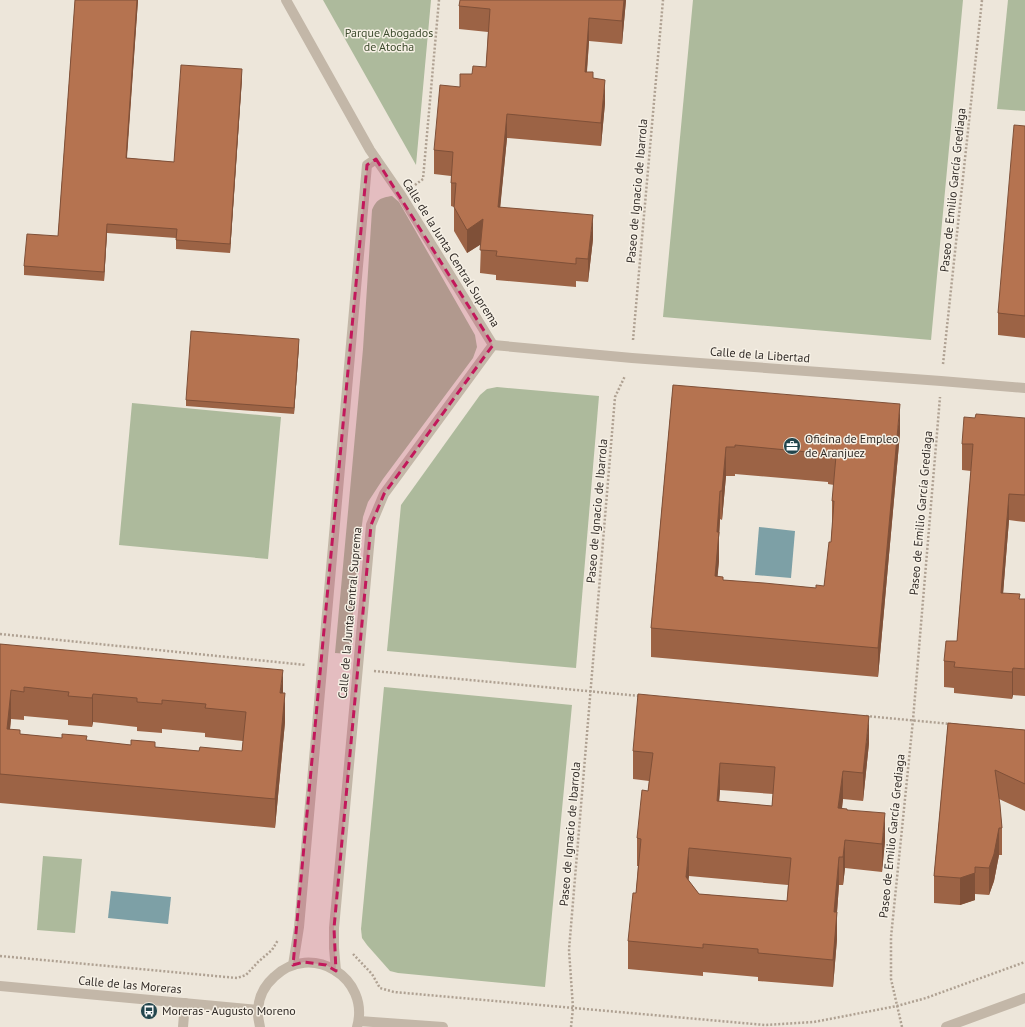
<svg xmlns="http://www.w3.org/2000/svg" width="1025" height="1027" font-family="'PT Sans',sans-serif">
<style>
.green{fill:#adba9c}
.water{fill:#7da0a6}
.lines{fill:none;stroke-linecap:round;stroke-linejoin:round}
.path{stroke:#afa192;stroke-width:2.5;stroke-dasharray:2 2;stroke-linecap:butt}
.street{stroke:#c3b7a8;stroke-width:10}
.wall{fill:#9c6345;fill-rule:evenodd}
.shaded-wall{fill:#7f5038}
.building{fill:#b57350;stroke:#7f5038;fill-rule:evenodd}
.marked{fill:#c2185b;fill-opacity:0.2;stroke:#c2185b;stroke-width:3;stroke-dasharray:8 5;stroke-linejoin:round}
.labels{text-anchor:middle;stroke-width:3;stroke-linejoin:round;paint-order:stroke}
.park-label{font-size:12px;fill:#3e4c2e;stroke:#f6f0e5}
.street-label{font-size:12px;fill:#312b27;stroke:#f6f0e5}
.poi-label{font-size:12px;fill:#312b27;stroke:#f6f0e5;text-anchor:start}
</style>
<rect width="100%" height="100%" fill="#ede6da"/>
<g class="green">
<path d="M323 0H431L416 165Z"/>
<path d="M693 0H963L931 340 663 317Z"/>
<path d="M1008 0H1025V111L997 109Z"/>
<path d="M392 196 399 202 475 335 477 347 473 358 383 479 368 502 363 517 359 548 349 654 335 653 363 349 372 210C377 199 380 198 392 196Z"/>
<path d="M497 387 599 396 576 668 387 651 401 505 480 395 487 389Z"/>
<path d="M132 403 281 417 268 559 119 545Z"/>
<path d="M384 687 572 705 545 987 398 973 390 971 367 945 362 938 361 929Z"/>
<path d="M43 856 82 859 75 933 37 930Z"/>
</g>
<g class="water">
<path d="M759 527 795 531 791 578 755 575Z"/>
<path d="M111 891 171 897 168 924 108 918Z"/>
</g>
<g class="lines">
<g class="path">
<path d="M415 185 423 179 439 0"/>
<path d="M633 340 663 0"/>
<path d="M943 364 982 0"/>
<path d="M0 634 306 665"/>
<path d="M374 671 640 696"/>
<path d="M866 716 951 724"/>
<path d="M353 954 372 974 380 988 394 992 765 1025 814 1022 897 1006 926 998 1025 962"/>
<path d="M0 956 237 978 246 975 258 962 272 950 278 940"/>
<path d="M571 1027 573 1008 569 950 615 397 625 376"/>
<path d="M902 1027 891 979V937L913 720 940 397"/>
</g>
<g class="street">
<path d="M286 0 370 150 401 195 493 345 384 494 371 525 334 928V948L336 971"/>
<path d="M493 345 632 358 941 381 1025 388"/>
<path d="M293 965 299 927 367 165 376 159"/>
<path d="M0 986 258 1010"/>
<path d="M359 1021 443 1027"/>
<path d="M183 1027 185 1003"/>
<path d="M260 1027C259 1021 257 1014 258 1009 259 996 265 985 274 977 311 941 371 978 357 1027"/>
<path d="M946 1027 1025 998"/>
</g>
</g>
<g class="wall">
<path d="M75 0H138L127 158 174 162 242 78 230 253 176 249V238L107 233 104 281 24 275V266L58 236Z"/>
<path d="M626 0 622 44 589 41 587 72 593 79 605 103 601 146 507 138 500 207 593 239 588 282 576 281V287L496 280V275L480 273 481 244 467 253 454 231V207L451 206V176L434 174V150L460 87 472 74 486 67 488 32 459 29V6Z"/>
<path d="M1025 126V338L998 335V313Z"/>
<path d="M299 345 294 414 186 406V400Z"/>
<path d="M673 385 900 433 878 677 651 657V628ZM735 474 828 482V484L834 485 832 501V527L831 542 824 586 816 588 723 580 717 577 719 561V537L720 519 722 520 726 476H735Z"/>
<path d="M975 418H1025V522L1009 520 1003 593 1020 599H1025V696L1013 695 1012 699 954 693V688L944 687V661L957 641 971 471 962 470V444Z"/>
<path d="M0 644 283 693 285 722 275 828 0 803ZM24 716 68 720V725L92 727 93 722 137 727V731L162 733V729L205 733V737L243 741 242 751H199L87 741 20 734 10 729 11 719 24 720Z"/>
<path d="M948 723 1025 730V811L999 799 1002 828V855H999L994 881 989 895 975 894V900L960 905 934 903V876Z"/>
<path d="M869 743 863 801 843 799 842 809 847 810 885 841 882 872 845 868 843 885H839L837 912V939L833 987 758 981V977L703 972V976L628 969V941L636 893 638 866H637V838L648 791 649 781 633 779V751ZM720 790 773 794 772 806 719 801ZM689 876 788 885 787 901 699 894 688 880Z"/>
</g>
<g class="shaded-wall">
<path d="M137 0H138L126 167V158Z"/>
<path d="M624 0H626L622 44V21Z"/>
<path d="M589 18V41L585 95V72Z"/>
<path d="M242 69V78L230 253V244Z"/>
<path d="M605 80V103L601 146V123Z"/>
<path d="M507 114V138L498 230V207Z"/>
<path d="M593 215V239L588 282V259Z"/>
<path d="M483 219V243L467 253V230Z"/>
<path d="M107 224V233L104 281V272Z"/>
<path d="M299 339V345L294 414V408Z"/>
<path d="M900 404V433L878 677V648Z"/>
<path d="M726 447V476L722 520V491Z"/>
<path d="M720 491V519L719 537V561L715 605V576L717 532Z"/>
<path d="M1009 494V520L1001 619V593Z"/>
<path d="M1013 668V695L1012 699V672Z"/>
<path d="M283 670V699L280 693Z"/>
<path d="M11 690V719L7 757V729Z"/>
<path d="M285 693V722L275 828V799Z"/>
<path d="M93 694V722L92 727V698Z"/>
<path d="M869 716V743L863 801V773Z"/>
<path d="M720 763V790L717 828V801Z"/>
<path d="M843 771V799L838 836V808Z"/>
<path d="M885 813V841L882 872V844Z"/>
<path d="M999 828V855L994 881 989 895V868Z"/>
<path d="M845 840V868L843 885V857Z"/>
<path d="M689 848V876L686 905V877Z"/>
<path d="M839 857V885L837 912V939L833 987 834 912Z"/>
<path d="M975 867V900L960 905V878Z"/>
</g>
<g class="building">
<path d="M75 0H137L126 158 174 162 181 65 242 69 230 244 176 240 177 229 107 224 104 272 24 266 27 234 58 236Z"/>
<path d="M460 0H624L622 21 589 18 585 72H593V78L605 80 601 123 507 114 498 207 593 215 588 259 576 258V264L496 256 497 251 480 250 483 219 467 230 454 207 456 183H451L453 152 434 150 440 85 460 87V74H472L473 66 486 67 490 9 459 6Z"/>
<path d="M1014 125 1025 126V316L998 313Z"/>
<path d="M191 331 299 339 294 408 186 400Z"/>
<path d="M673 385 900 404 878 648 651 628ZM735 445 828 454V456H836L832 501H834L831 542H829L824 586 816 585V588L764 583 723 580V577L715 576 719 532H717L720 491H722L726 447H735Z"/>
<path d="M976 414 1025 418V495L1009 494 1001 593 1020 594 1019 599H1025V669L1013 668 1012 672 954 667 955 662 944 661 946 641H957L973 444H962L964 417 975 418Z"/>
<path d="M0 644 283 670 280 693H285L275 799 0 774ZM24 687 69 692 68 696 92 698 93 694 137 698V702L162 704V700L206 704 205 708 246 712 242 751 200 747 199 751 155 747V742L131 740V745L86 740 87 736 62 734V738L20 734V730L7 729 11 690 24 692Z"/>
<path d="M638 694 869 716 863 773 843 771 838 808 847 809V810L885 813 882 844 845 840 843 857H839L834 912H837L833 960 758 953V949L703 944V948L628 941 633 893H636L641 839 637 838 642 790 648 791 653 753 633 751ZM720 763 775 767 772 806 717 801ZM689 848 791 858 787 901 699 894 686 877Z"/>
<path d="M948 723 1025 730V784L995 770 1000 805 1002 828H999L994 854 989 868 975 867V873L960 878 934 876Z"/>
</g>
<path class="marked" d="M376 159 493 345 384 494 371 525 334 928 336 971 326 965 304 962 293 965 367 165Z"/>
<defs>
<g id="office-disc" transform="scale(0.9)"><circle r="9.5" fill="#22454d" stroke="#f6f0e5"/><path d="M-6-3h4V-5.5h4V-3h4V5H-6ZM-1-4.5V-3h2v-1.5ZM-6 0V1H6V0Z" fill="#fff"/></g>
<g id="bus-disc" transform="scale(0.9)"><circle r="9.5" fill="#22454d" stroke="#f6f0e5"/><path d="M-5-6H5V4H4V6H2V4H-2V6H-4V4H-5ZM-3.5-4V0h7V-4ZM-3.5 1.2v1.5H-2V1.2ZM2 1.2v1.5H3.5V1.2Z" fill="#fff"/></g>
</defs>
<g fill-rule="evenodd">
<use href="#office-disc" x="792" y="446"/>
<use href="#bus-disc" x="149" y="1011"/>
</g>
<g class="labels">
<g class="park-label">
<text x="389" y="37">Parque Abogados<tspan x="389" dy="14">de Atocha</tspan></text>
</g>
<g class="street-label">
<text transform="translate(953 190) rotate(-84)" y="4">Paseo de Emilio García Grediaga</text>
<text transform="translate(637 191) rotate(-85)" y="4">Paseo de Ignacio de Ibarrola</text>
<text transform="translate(451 253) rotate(58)" y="4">Calle de la Junta Central Suprema</text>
<text transform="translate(760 355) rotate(4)" y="4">Calle de la Libertad</text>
<text transform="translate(597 511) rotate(-85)" y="4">Paseo de Ignacio de Ibarrola</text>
<text transform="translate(921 513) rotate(-85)" y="4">Paseo de Emilio García Grediaga</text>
<text transform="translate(350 613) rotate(-85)" y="4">Calle de la Junta Central Suprema</text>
<text transform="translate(570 834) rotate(-85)" y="4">Paseo de Ignacio de Ibarrola</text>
<text transform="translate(892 836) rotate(-84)" y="4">Paseo de Emilio García Grediaga</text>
<text transform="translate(130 985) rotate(5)" y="4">Calle de las Moreras</text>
</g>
<g class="poi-label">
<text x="805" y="443">Oficina de Empleo<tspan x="805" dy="14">de Aranjuez</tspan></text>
<text x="162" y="1015">Moreras - Augusto Moreno</text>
</g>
</g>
</svg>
